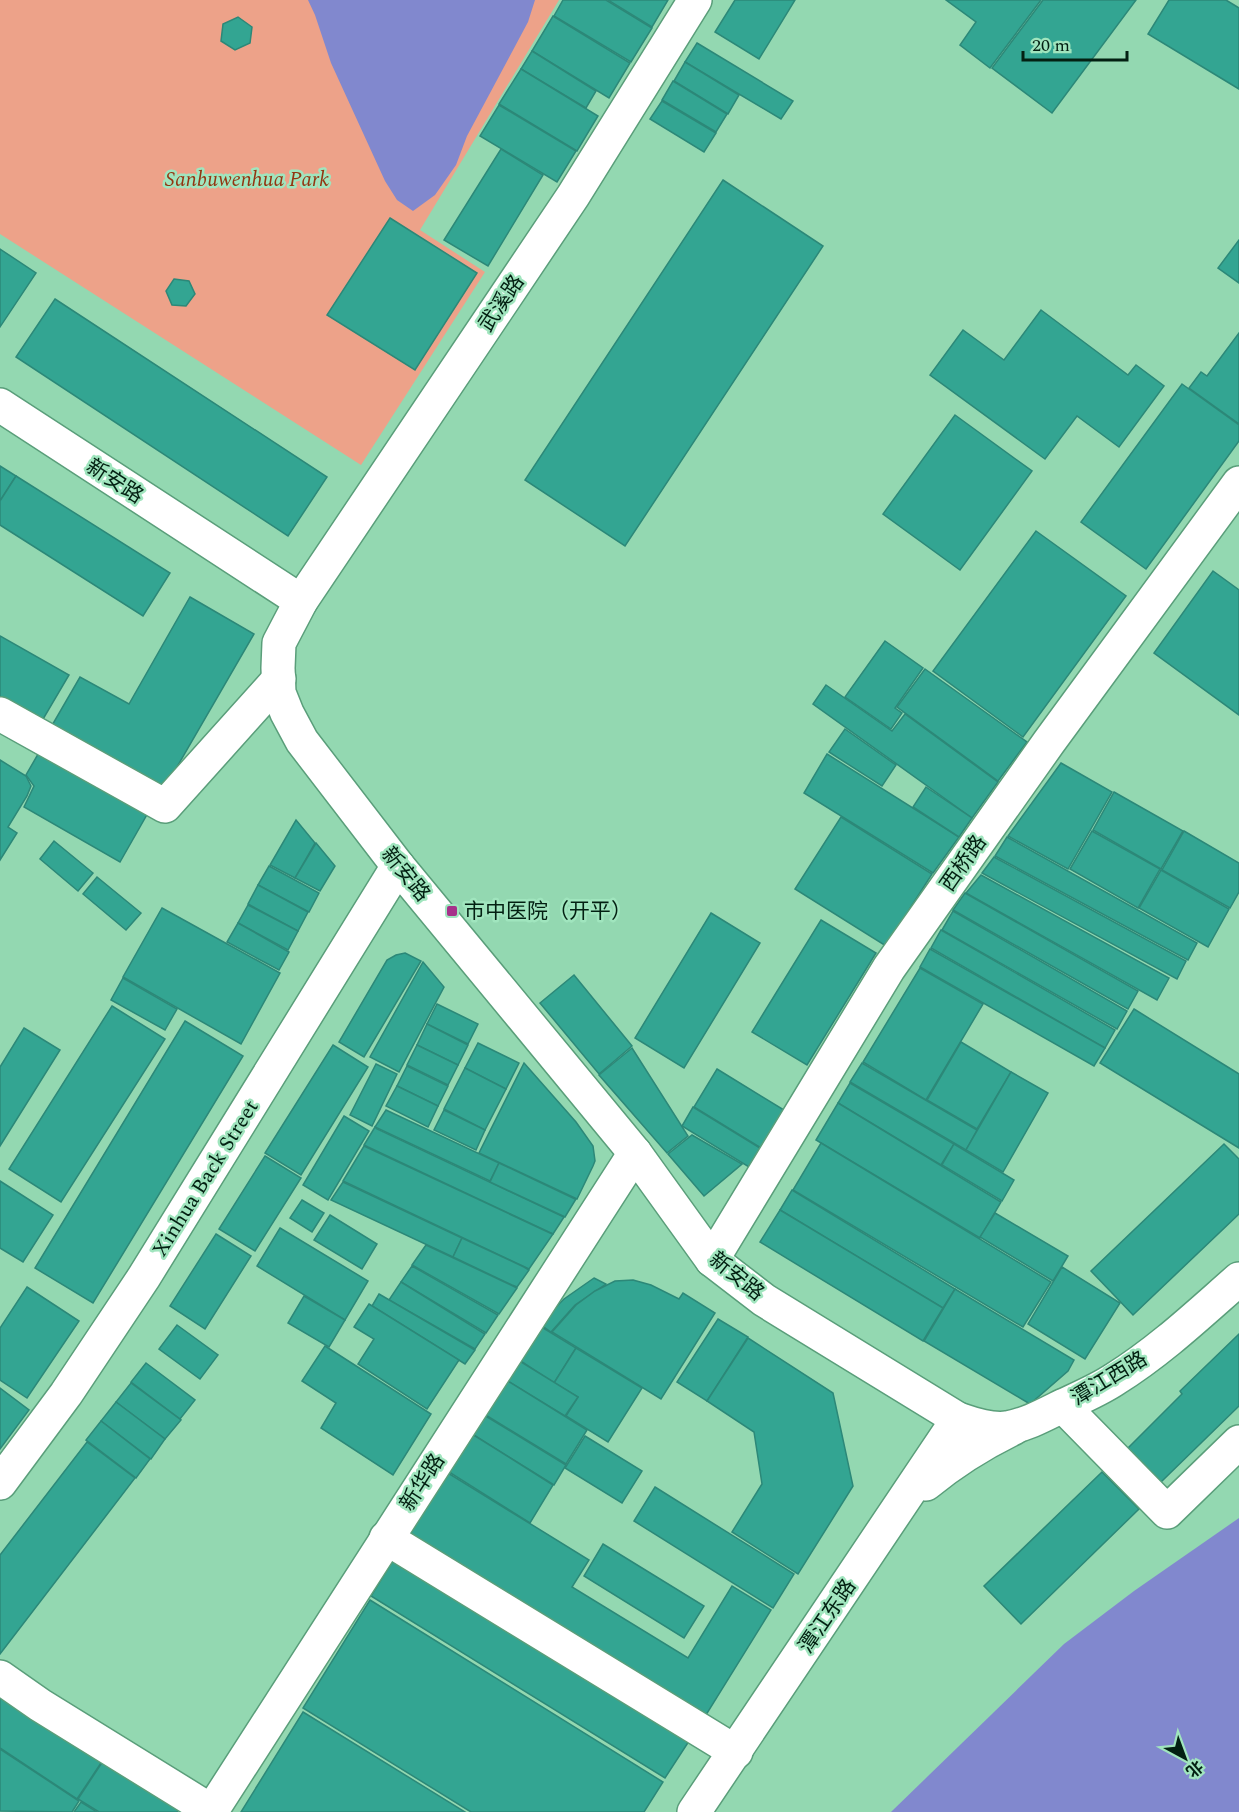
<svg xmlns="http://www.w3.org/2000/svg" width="1239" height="1812" font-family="Spectral,'Noto Sans SC',serif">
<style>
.green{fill:#eda289}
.water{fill:#8188ce}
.building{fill:#33a592;stroke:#2c8878;stroke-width:1.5}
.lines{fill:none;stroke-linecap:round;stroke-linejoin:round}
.minor-casing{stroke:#5a9e7a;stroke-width:36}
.minor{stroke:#fff;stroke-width:33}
.poi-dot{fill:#a6318a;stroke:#a0e5be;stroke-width:2}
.labels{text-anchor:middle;stroke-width:5;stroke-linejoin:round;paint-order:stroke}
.park-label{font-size:21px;font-style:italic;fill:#933511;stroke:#a0e5be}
.street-label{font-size:21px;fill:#032012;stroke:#a0e5be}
.poi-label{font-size:21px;fill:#032012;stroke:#a0e5be;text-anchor:start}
</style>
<rect width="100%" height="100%" fill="#93d8b1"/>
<path class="green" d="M0 0H559L420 230 485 272 361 465 0 234Z"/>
<g class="water">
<path d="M308 0H535L528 22 467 136 456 165 435 195 413 211 397 200 385 181 331 63 315 15Z"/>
<path d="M1239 1518V1812H891L1064 1644 1134 1591Z"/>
</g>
<g class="building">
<path d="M563 0H606L652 28 631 62 554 16Z"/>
<path d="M608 0H668L652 27Z"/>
<path d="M735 0H795L759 59 715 32Z"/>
<path d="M946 0H1041L990 68 960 45 976 22Z"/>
<path d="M1043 0H1136L1052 113 992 68Z"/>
<path d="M1169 0H1226L1239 8V89L1148 34Z"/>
<path d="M553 16 630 63 609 98 532 51Z"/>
<path d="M238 17 252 27 250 43 235 50 221 41 223 24Z"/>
<path d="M697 43 793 101 781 119 685 62Z"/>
<path d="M532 51 596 91 586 108 521 69Z"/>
<path d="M685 62 739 95 728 114 674 81Z"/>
<path d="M521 69 598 116 577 151 499 104Z"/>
<path d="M673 81 727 114 716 132 662 100Z"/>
<path d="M662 101 716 133 704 152 650 119Z"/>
<path d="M499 105 576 151 557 182 480 136Z"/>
<path d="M501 149 543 175 488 266 444 240Z"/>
<path d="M723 180 823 246 625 546 525 480Z"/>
<path d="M390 218 477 273 415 370 327 315Z"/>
<path d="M1239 240V283L1218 268Z"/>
<path d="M0 249 36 273 0 327Z"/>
<path d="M174 279 189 281 195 294 186 306 172 305 166 291Z"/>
<path d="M55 299 327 477 288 536 16 357Z"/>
<path d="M1041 310 1128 375 1136 365 1164 386 1119 447 1077 416 1045 459 930 375 963 330 1004 360Z"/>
<path d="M1239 333V424L1189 388 1201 372 1207 376Z"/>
<path d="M1182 384 1239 425V441L1146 569 1081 522Z"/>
<path d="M955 415 1032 471 960 570 883 514Z"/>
<path d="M0 466 16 476 0 501Z"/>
<path d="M16 476 170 573 143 616 0 525V501Z"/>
<path d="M1036 531 1126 596 1023 737 933 671Z"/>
<path d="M1213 571 1239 590V715L1154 653Z"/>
<path d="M190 597 254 634 159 798 47 734 80 677 129 704Z"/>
<path d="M0 636 69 675 39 726 0 704Z"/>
<path d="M885 641 923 668 895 708 902 713 891 729 845 697Z"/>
<path d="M925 669 1027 742 998 781 897 707Z"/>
<path d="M826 685 892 731 905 714 998 782 972 818 813 704Z"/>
<path d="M845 729 896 765 882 786 829 752Z"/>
<path d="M45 742 153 804 120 862 24 807 34 786 26 775Z"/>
<path d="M827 754 959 837 933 873 804 793Z"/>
<path d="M0 760 26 776 31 786 27 796 8 827 17 833 0 860Z"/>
<path d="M1061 763 1112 792 1068 869 1008 836Z"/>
<path d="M926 787 972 818 959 837 913 807Z"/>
<path d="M1114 792 1183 831 1161 869 1093 830Z"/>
<path d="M841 817 932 874 886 946 795 889Z"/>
<path d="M296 820 315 843 295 878 270 865Z"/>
<path d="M1092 831 1160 869 1138 908 1070 869Z"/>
<path d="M1184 831 1239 863V892L1230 908 1162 870Z"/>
<path d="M1007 837 1197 943 1188 960 995 856Z"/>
<path d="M54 841 93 873 78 891 40 859Z"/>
<path d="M316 843 335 866 320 891 295 878Z"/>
<path d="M994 857 1186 961 1177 979 982 873Z"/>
<path d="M269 866 319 893 309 912 258 885Z"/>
<path d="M1161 870 1229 909 1208 947 1139 908Z"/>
<path d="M981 875 1169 978 1157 1000 966 893Z"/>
<path d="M97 877 141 913 126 930 83 894Z"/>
<path d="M258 885 308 912 298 931 248 904Z"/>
<path d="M965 893 1138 991 1128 1009 953 910Z"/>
<path d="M248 905 298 931 288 950 238 923Z"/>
<path d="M162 908 280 973 241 1044 123 977Z"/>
<path d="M953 911 1127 1011 1117 1029 942 930Z"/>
<path d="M711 913 760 943 684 1068 635 1038Z"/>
<path d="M821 920 876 953 807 1065 752 1032Z"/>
<path d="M238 923 289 952 279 970 227 942Z"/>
<path d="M941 930 1115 1030 1105 1048 931 948Z"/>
<path d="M930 949 1105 1048 1094 1066 920 967Z"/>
<path d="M405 953 421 961 364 1057 339 1042 387 960 396 955Z"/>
<path d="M423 962 444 987 399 1072 370 1057Z"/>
<path d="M920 968 983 1004 926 1100 863 1062Z"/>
<path d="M574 975 632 1046 599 1074 540 1003Z"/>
<path d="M123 978 177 1009 165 1030 111 1000Z"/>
<path d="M437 1004 478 1024 468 1044 427 1024Z"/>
<path d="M112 1006 165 1039 61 1202 9 1169Z"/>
<path d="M1134 1009 1239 1074V1148L1100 1063Z"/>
<path d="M185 1021 243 1056 93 1303 35 1268Z"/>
<path d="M427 1024 468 1045 458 1065 417 1045Z"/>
<path d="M24 1028 60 1050 0 1146V1067Z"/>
<path d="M961 1042 1011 1072 977 1129 927 1100Z"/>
<path d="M478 1043 519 1063 506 1089 465 1068Z"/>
<path d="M333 1045 368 1067 301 1175 265 1153Z"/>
<path d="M417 1045 458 1065 448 1085 407 1065Z"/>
<path d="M632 1048 688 1136 667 1153 599 1075Z"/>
<path d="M524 1063 576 1122 593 1146 595 1161 593 1166 577 1199 479 1153Z"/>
<path d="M862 1063 977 1130 966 1150 850 1082Z"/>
<path d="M376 1064 397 1074 372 1126 350 1115Z"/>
<path d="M407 1066 448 1086 438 1106 397 1086Z"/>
<path d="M465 1068 506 1089 485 1130 444 1109Z"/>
<path d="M717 1069 784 1110 761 1148 694 1107Z"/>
<path d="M1011 1072 1048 1093 1003 1172 966 1150Z"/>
<path d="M850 1083 954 1144 941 1165 838 1103Z"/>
<path d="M397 1086 438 1106 428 1127 386 1106Z"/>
<path d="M838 1103 1001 1202 980 1238 816 1140Z"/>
<path d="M693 1107 760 1148 749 1167 682 1126Z"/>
<path d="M386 1110 499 1163 490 1181 375 1127Z"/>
<path d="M444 1110 485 1130 476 1150 434 1130Z"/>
<path d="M344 1116 369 1131 328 1200 303 1185Z"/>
<path d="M375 1127 377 1129 564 1217 553 1234 368 1147 364 1145Z"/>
<path d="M692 1135 742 1164 704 1196 668 1154Z"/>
<path d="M821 1143 1051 1282 1023 1327 793 1190Z"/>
<path d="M954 1144 1014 1180 1002 1201 942 1165Z"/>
<path d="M1224 1144 1239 1159V1214L1133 1315 1091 1271Z"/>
<path d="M364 1146 550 1233 553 1234 529 1269 343 1181Z"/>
<path d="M265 1156 301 1178 255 1251 219 1229Z"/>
<path d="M499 1163 575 1199H576L565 1217 563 1216 490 1182Z"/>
<path d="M0 1181 53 1215 23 1262 0 1248Z"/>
<path d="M343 1182 462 1238 453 1257 331 1200Z"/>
<path d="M792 1190 955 1289 943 1308 780 1210Z"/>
<path d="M302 1200 324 1213 312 1232 290 1218Z"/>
<path d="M780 1210 943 1308 923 1341 760 1242Z"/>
<path d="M995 1213 1068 1256 1053 1281 980 1237Z"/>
<path d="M330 1215 377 1244 362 1269 314 1240Z"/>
<path d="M280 1228 368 1281 345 1320 257 1266Z"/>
<path d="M216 1234 251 1256 205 1329 170 1306Z"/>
<path d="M462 1238 524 1267 529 1270 517 1287 512 1285 453 1257Z"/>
<path d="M426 1245 517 1288 499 1314 412 1265Z"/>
<path d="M412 1266 498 1315 486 1333 401 1282Z"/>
<path d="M1062 1267 1120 1303 1085 1359 1028 1324Z"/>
<path d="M594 1278 606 1284 575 1305 551 1332 541 1325 547 1316 564 1299Z"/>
<path d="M633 1280 651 1285 679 1299 683 1293 715 1313 661 1399 552 1332 576 1305 595 1291 615 1281Z"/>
<path d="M401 1282 485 1334 475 1349 389 1300Z"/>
<path d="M27 1287 79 1321 27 1398 0 1380V1328Z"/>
<path d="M955 1289 1074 1360 1068 1371 1030 1404 924 1341Z"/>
<path d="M379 1294 475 1350 465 1364 372 1306Z"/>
<path d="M304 1296 345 1320 329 1347 288 1323Z"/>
<path d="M369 1304 459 1360 427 1409 358 1364 374 1339 354 1327Z"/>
<path d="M718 1319 748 1337 707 1401 677 1382Z"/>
<path d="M177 1325 218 1355 200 1379 159 1349Z"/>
<path d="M540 1326 576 1348 554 1383 518 1359Z"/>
<path d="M1239 1334V1406L1160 1483 1127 1449 1182 1394 1180 1391Z"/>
<path d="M748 1338 833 1393 853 1486 798 1574 732 1532 762 1484 754 1432 707 1401Z"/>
<path d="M325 1346 431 1414 393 1475 321 1428 336 1403 302 1381Z"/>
<path d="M576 1348 642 1388 608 1442 566 1416 578 1397 554 1383Z"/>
<path d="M518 1360 578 1397 565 1416 506 1380Z"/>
<path d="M146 1363 195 1400 180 1419 131 1382Z"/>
<path d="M506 1380 587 1430 566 1464 484 1414Z"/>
<path d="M131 1383 181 1420 165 1439 116 1402Z"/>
<path d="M0 1388 29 1410 0 1449Z"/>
<path d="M116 1402 165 1439 151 1459 101 1421Z"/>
<path d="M484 1415 566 1465 554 1485 472 1434Z"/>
<path d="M101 1421 150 1459 136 1478 86 1440Z"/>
<path d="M472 1434 553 1485 530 1523 449 1472Z"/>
<path d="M585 1436 642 1471 622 1503 565 1468Z"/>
<path d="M87 1442 135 1478 0 1654V1555Z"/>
<path d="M1102 1472 1139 1509 1021 1624 984 1586Z"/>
<path d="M448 1473 589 1560 572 1587 688 1658 732 1586 771 1610 701 1723 405 1542Z"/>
<path d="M655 1487 794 1574 773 1608 634 1521Z"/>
<path d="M603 1544 704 1606 684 1638 584 1576Z"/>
<path d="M398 1552 693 1735 665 1778 371 1596Z"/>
<path d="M370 1600 663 1782 644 1812H471L303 1708Z"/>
<path d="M0 1689 105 1757 77 1799 0 1748Z"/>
<path d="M303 1712 465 1812H241Z"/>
<path d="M0 1749 79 1801 72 1812 0 1811Z"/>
<path d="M105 1758 180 1807 177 1812H99L78 1799Z"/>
<path d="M81 1802 97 1812H74Z"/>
</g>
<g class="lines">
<g class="minor-casing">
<g id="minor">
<path d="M695 0 573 196 301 601 279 643 278 668 279 693 287 713 302 741 398 866 635 1153 712 1260 764 1300 958 1419C973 1424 990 1430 1007 1428 1025 1425 1042 1416 1058 1408 1077 1399 1097 1391 1115 1379 1160 1351 1199 1314 1239 1279"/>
<path d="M0 405 301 601"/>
<path d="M0 714 165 806 279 679"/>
<path d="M712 1260 889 968 1049 742 1239 483"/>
<path d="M1063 1406 1167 1512 1239 1442"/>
<path d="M0 1483 66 1394 144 1277 398 866"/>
<path d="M926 1484C955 1460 981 1444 1014 1428"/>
<path d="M386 1538 736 1752"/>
<path d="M0 1677 40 1705 213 1812"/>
<path d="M211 1812 635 1153"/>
<path d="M694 1812 958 1419"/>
</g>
</g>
<use href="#minor" class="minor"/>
</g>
<rect class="poi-dot" x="446" y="905" width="12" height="12" rx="3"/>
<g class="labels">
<g class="park-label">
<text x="247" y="186">Sanbuwenhua Park</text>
</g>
<g class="street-label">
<text transform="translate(501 303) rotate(-56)" y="7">武溪路</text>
<text transform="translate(115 481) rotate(33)" y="7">新安路</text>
<text transform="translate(963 863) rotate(-55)" y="7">西桥路</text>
<text transform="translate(406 874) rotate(51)" y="7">新安路</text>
<text transform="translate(205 1178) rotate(-58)" y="7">Xinhua Back Street</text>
<text transform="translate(737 1276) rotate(39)" y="7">新安路</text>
<text transform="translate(1109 1378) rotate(-31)" y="7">潭江西路</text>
<text transform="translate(422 1482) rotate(-57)" y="7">新华路</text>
<text transform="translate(827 1616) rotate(-56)" y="7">潭江东路</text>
</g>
<g class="poi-label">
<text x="464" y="918">市中医院（开平）</text>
</g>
</g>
<g transform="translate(1185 1758) rotate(139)" stroke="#a0e5be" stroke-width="4.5" paint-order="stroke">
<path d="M0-4.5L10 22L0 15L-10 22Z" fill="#032012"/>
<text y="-9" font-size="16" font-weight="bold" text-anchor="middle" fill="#032012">北</text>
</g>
<path d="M1023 51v9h104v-9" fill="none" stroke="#032012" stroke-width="3"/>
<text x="1032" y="51" font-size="18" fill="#032012" stroke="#a0e5be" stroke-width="4.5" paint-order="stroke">20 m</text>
</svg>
